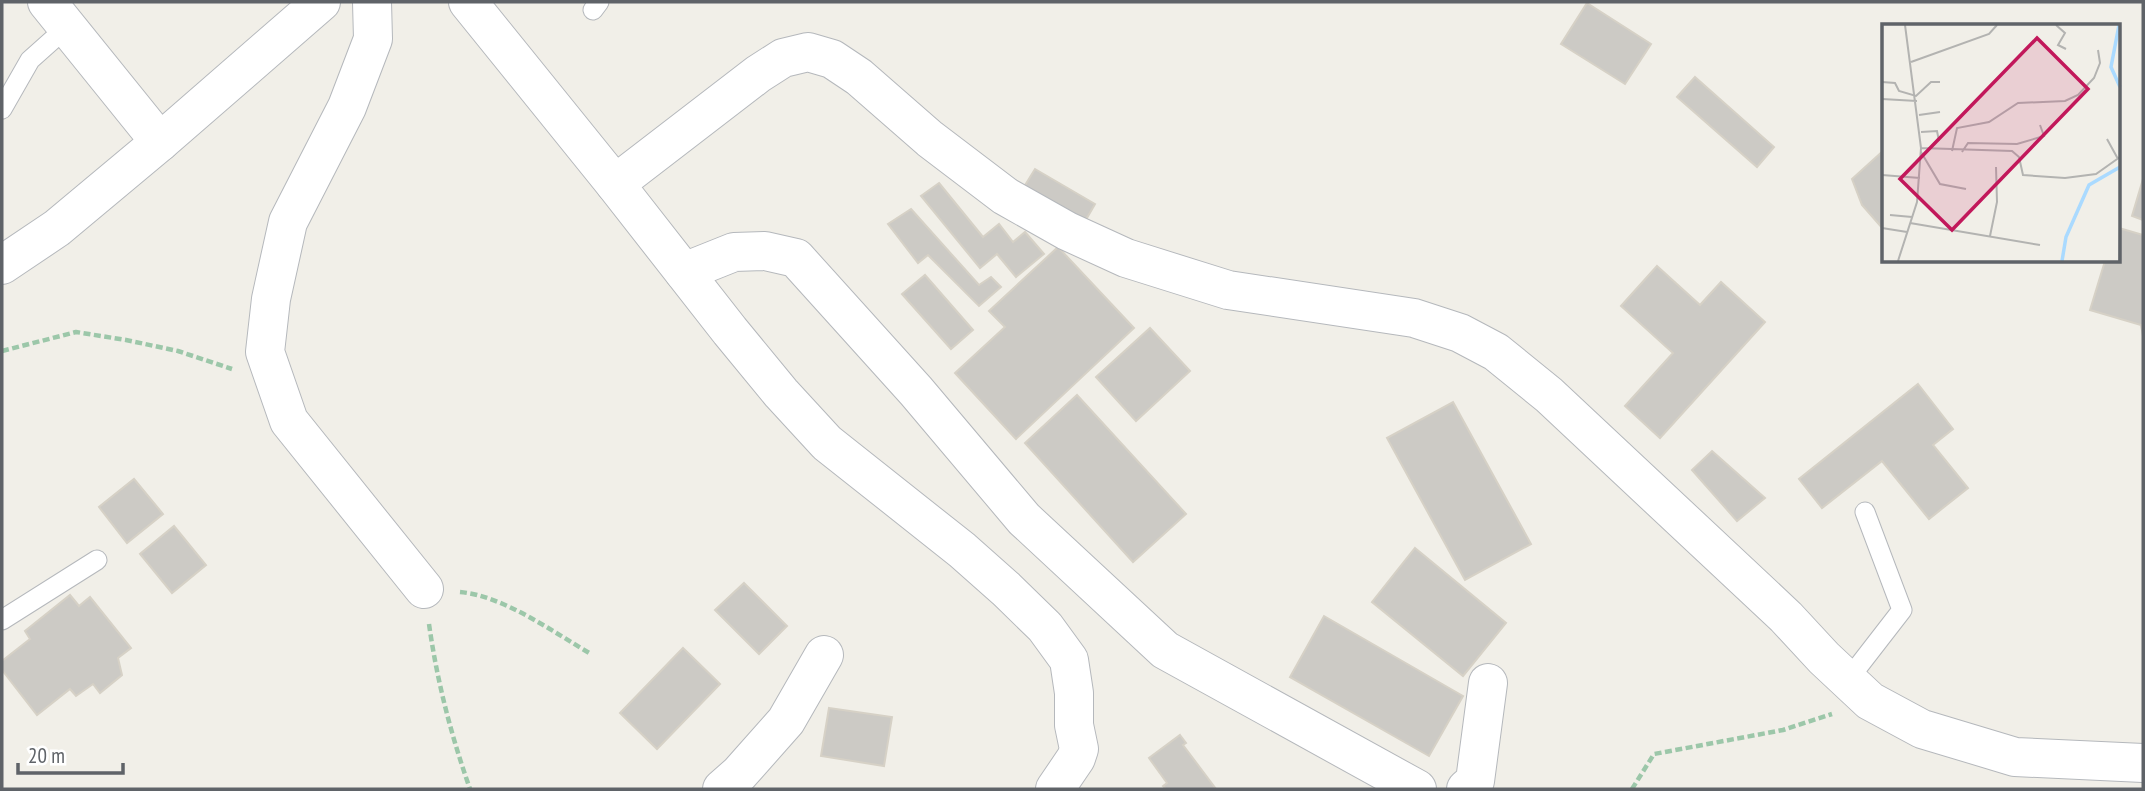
<svg xmlns="http://www.w3.org/2000/svg" width="2145" height="791" font-family="'PT Sans Narrow',sans-serif">
<style>
.building{fill:#cccac5;stroke:#d6d1c6;stroke-width:2}
.lines{fill:none;stroke-linecap:round;stroke-linejoin:round}
.service-casing{stroke:#b5b8bc;stroke-width:21}
.minor-casing{stroke:#b5b8bc;stroke-width:40}
.path{stroke:#9cc7a9;stroke-width:4.5;stroke-dasharray:7 3.5;stroke-linecap:butt}
.service{stroke:#fff;stroke-width:19}
.minor{stroke:#fff;stroke-width:38}
.inset-river{fill:none;stroke:#aadaff;stroke-width:3.5}
.inset-road{fill:none;stroke:#b3b3b1;stroke-width:2}
.view{fill:#c2185b;fill-opacity:0.15;stroke:#c2185b;stroke-width:3.5}
.inset-edge{fill:none;stroke:#5f6368;stroke-width:3.5}
</style>
<rect width="100%" height="100%" fill="#f1efe8"/>
<g class="building">
<path d="M1587 3 1651 44 1625 84 1561 44Z"/>
<path d="M1695 77 1774 147 1757 167 1677 97Z"/>
<path d="M1884 150V230L1862 205 1852 179Z"/>
<path d="M1035 169 1095 204 1084 223 1024 187Z"/>
<path d="M2143 179V220L2132 216Z"/>
<path d="M939 183 983 237 999 224 1013 242 1025 232 1044 254 1016 277 997 254 980 268 921 196Z"/>
<path d="M911 209 979 285 991 277 1001 287 979 306 928 255 918 263 888 224Z"/>
<path d="M2119 228 2143 235V336L2141 325 2090 310 2105 261H2119Z"/>
<path d="M1058 247 1134 328 1016 439 955 373 1005 327 989 311Z"/>
<path d="M1657 266 1700 305 1721 282 1765 322 1660 438 1625 406 1673 353 1621 306Z"/>
<path d="M925 275 973 330 951 349 902 294Z"/>
<path d="M1150 328 1190 371 1136 421 1096 377Z"/>
<path d="M1918 384 1953 429 1933 445 1968 488 1929 519 1882 461 1822 508 1799 479Z"/>
<path d="M1077 395 1186 514 1133 562 1025 443Z"/>
<path d="M1453 402 1531 544 1465 580 1387 438Z"/>
<path d="M1712 451 1765 498 1737 521 1692 470Z"/>
<path d="M134 479 163 514 127 543 99 507Z"/>
<path d="M174 526 206 565 172 593 140 554Z"/>
<path d="M1415 548 1506 623 1463 676 1372 602Z"/>
<path d="M744 583 787 626 759 654 715 610Z"/>
<path d="M70 595 79 606 90 597 131 648 118 658 122 675 100 693 93 684 76 696 70 689 37 715 2 670V661L30 639 25 631Z"/>
<path d="M1324 616 1463 696 1429 756 1290 677Z"/>
<path d="M683 648 720 684 657 749 620 713Z"/>
<path d="M829 708 892 717 884 766 821 756Z"/>
<path d="M1180 735 1186 743 1183 745 1216 789H1166L1163 786 1167 783 1149 758Z"/>
</g>
<g class="lines">
<g class="service-casing">
<g id="service">
<path d="M593 10 599 2"/>
<path d="M2 109 30 60 67 27"/>
<path d="M2 620 97 560"/>
<path d="M1847 681 1902 610 1865 512"/>
</g>
</g>
<g class="minor-casing">
<g id="minor">
<path d="M47 2 160 142"/>
<path d="M372 2 373 39 347 107 288 222 271 299 265 352 289 421 424 589"/>
<path d="M468 2 615 184 730 331 781 393 827 443 962 550 1006 589 1045 627 1069 660 1074 693V725L1079 749 1076 758 1055 789"/>
<path d="M615 184 758 74 783 58 808 52 832 59 859 77 930 139 1005 196 1067 231 1126 258 1228 290 1414 318 1460 333 1496 352 1549 395 1786 617 1824 658 1870 701 1922 729 2015 757 2143 763"/>
<path d="M2 265 57 228 160 142 321 2"/>
<path d="M684 272 734 252 765 251 796 258 916 391 1024 519 1165 650 1417 789"/>
<path d="M722 789 739 774 786 721 824 655"/>
<path d="M1466 789 1475 781 1488 683"/>
</g>
</g>
<g class="path">
<path d="M2 351 76 332 126 340 178 351 232 369"/>
<path d="M460 592C504 596 553 632 591 654"/>
<path d="M429 624C437 681 451 735 470 789"/>
<path d="M1632 789 1654 754 1783 730 1832 714"/>
</g>
<use href="#service" class="service"/>
<use href="#minor" class="minor"/>
</g>
<g transform="translate(1882 24)">
<rect width="238" height="238" fill="#f1efe8"/>
<path class="inset-river" d="M237 1 229 43 238 63M180 237 184 213 207 161 238 143"/>
<path class="inset-road" d="M174 1 183 9 176 21 184 25M29 38 107 10 115 1M0 58 13 59 17 67 34 72 49 58H58M0 75 35 77M37 91 58 88M39 108 55 107 57 117M225 115 236 135M39 124 130 127 137 133 141 151 183 154 214 150 238 133M70 127 75 104 107 98 136 79 183 77 196 71 212 54 218 39 216 26M39 128 58 160 84 165M80 128 86 119 135 120 162 112 158 101M0 151 38 154M8 191 30 193M28 199 158 221M0 204 25 208M108 212 115 178 114 143M16 237 35 178 39 124 23 1M237 237 238 199"/>
<path class="view" d="M155 14 206 65 70 206 18 155Z"/>
<rect width="238" height="238" class="inset-edge"/>
</g>
<rect width="2145" height="791" fill="none" stroke="#5f6368" stroke-width="7"/>
<path d="M18 763v10h105v-10" fill="none" stroke="#5f6368" stroke-width="3.5"/>
<text x="28" y="763" font-size="21" fill="#5f6368" stroke="#ffffff" stroke-width="5" paint-order="stroke">20 m</text>
</svg>
